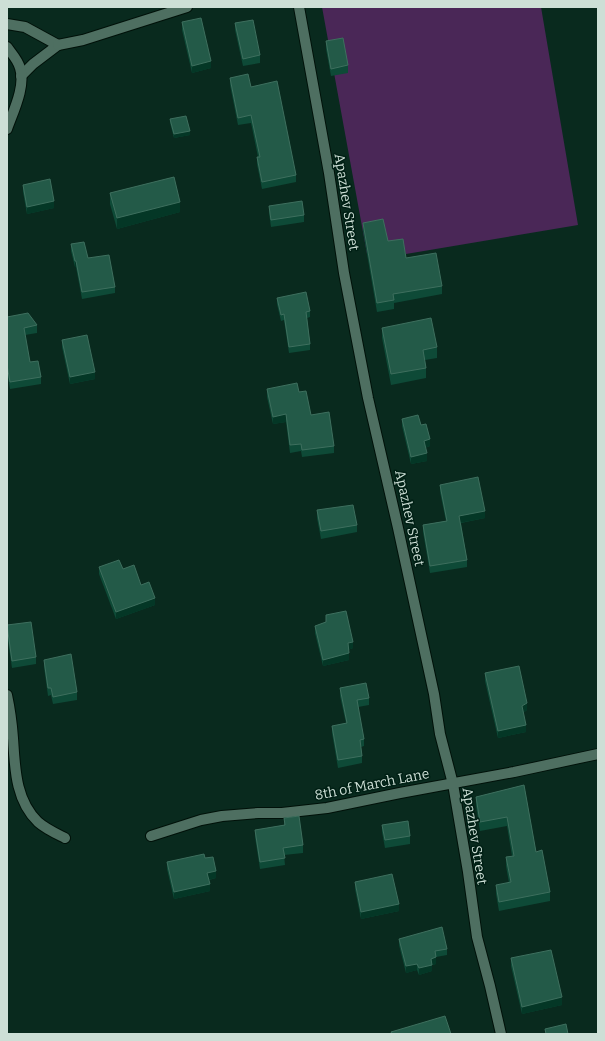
<svg xmlns="http://www.w3.org/2000/svg" width="605" height="1041" font-family="Bitter,serif">
<style>
.green{fill:#4a2757}
.lines{fill:none;stroke-linecap:round;stroke-linejoin:round}
.street-casing{stroke:#001109;stroke-width:12}
.street{stroke:#4e6f61;stroke-width:10}
.wall{fill:#0e4a37}
.shaded-wall{fill:#043726}
.building{fill:#235a48;stroke:#3e6f5e}
.labels{text-anchor:middle;stroke-width:3;stroke-linejoin:round;paint-order:stroke}
.street-label{font-size:14px;fill:#cddfd6;stroke:#002015}
</style>
<rect width="100%" height="100%" fill="#092a1e"/>
<path class="green" d="M322 7H541L578 225 406 254 403 247 367 254Z"/>
<g class="lines">
<g class="street-casing">
<g id="street">
<path d="M299 7 329 173 344 273 368 398 398 528 434 694 440 734 453 784 468 872 477 937 490 986 501 1034"/>
<path d="M7 24 25 27 58 45 33 64 21 76"/>
<path d="M58 45 83 40 187 7"/>
<path d="M7 47C12 54 18 60 20 68 26 86 13 112 7 129"/>
<path d="M7 695C10 709 12 724 13 738 15 767 15 800 38 822 46 829 55 833 65 838"/>
<path d="M151 836 201 820 222 816 258 813H282L327 808 400 793 514 772 598 754"/>
</g>
</g>
<use href="#street" class="street"/>
</g>
<g class="wall">
<path d="M182 22 211 68 192 73 182 30Z"/>
<path d="M235 23 260 55V63L243 66 235 30Z"/>
<path d="M326 41 348 65V73L331 76 326 49Z"/>
<path d="M230 78 251 87 296 175V182L262 189 257 164V157H258L251 123 238 125 230 85Z"/>
<path d="M170 119 190 135 174 138 170 123Z"/>
<path d="M23 185 54 208 27 214 23 192Z"/>
<path d="M110 193 180 212 117 229 110 204Z"/>
<path d="M269 206 304 215V222L271 227 269 213Z"/>
<path d="M363 223 388 241 406 258 442 286V294L394 303V309L377 312 363 231Z"/>
<path d="M71 244 88 258 115 287V293L82 299 76 267H75L71 251Z"/>
<path d="M277 298 310 311V317L307 318 310 344V350L289 353 284 320 281 321 277 304Z"/>
<path d="M7 317 37 325V333L25 335 30 362 41 377V384L10 389 7 372Z"/>
<path d="M382 328 437 347V358L425 360 426 368V378L391 385 382 338Z"/>
<path d="M62 340 95 379 70 384 62 347Z"/>
<path d="M267 389 311 415 334 446V453L302 457 301 451 290 453 286 422 273 424 267 397Z"/>
<path d="M402 419 421 425 430 446 425 448 427 461 411 464 402 426Z"/>
<path d="M440 485 485 518 461 523 467 560V567L430 573 423 532V525L446 521 440 492Z"/>
<path d="M317 510 357 525V532L321 539 317 518Z"/>
<path d="M99 567 123 569 141 585 155 605 116 619 99 574Z"/>
<path d="M326 622 353 648 348 650 349 660 323 666 315 633V626Z"/>
<path d="M7 625 36 657V664L12 668 7 634Z"/>
<path d="M44 660 77 692V700L53 704 51 695 48 696 44 667Z"/>
<path d="M485 673 527 710 523 713 526 732 498 738 485 681Z"/>
<path d="M340 688 369 698V705L358 707 364 739V746L361 747 362 756V763L338 768 332 733V726L346 723 340 696Z"/>
<path d="M524 785 536 852 550 892V901L499 911 496 894V885L509 883 506 866V857L512 856 507 826 480 831 476 806V797Z"/>
<path d="M284 818 303 845V853L284 855 285 865 260 869 255 837V830L284 825Z"/>
<path d="M382 825 410 836V844L385 848 382 832Z"/>
<path d="M205 858 216 878 209 880 210 891 174 899 167 869V862Z"/>
<path d="M355 882 399 911 361 919 355 889Z"/>
<path d="M399 939 447 949V955L436 957V964L432 965V971L419 975 417 970 406 973 399 945Z"/>
<path d="M511 958 562 1005 522 1014 511 966Z"/>
</g>
<g class="shaded-wall">
<path d="M211 61V68L192 73V66Z"/>
<path d="M190 131V135L174 138V134Z"/>
<path d="M54 201V208L27 214V207Z"/>
<path d="M180 202V212L117 229V218Z"/>
<rect x="75" y="261" width="1" height="6"/>
<path d="M95 372V379L70 384V377Z"/>
<path d="M286 414V422L273 424V417Z"/>
<path d="M430 439V446L424 448V441Z"/>
<path d="M427 453V461L411 464V457Z"/>
<path d="M485 511V518L459 523V516Z"/>
<path d="M155 598V605L116 619V612Z"/>
<path d="M353 642V648L348 650V643Z"/>
<path d="M349 653V660L323 666V660Z"/>
<path d="M527 703V710L522 714V706Z"/>
<path d="M526 725V732L498 738V731Z"/>
<path d="M216 871V878L207 880V873Z"/>
<path d="M210 884V891L174 899V892Z"/>
<path d="M399 904V911L361 919V912Z"/>
<path d="M436 957V964L432 965V971L419 975V968L431 959Z"/>
<path d="M417 964V970L406 973V966Z"/>
<path d="M562 997V1005L522 1014V1007Z"/>
</g>
<g class="building">
<path d="M201 18 211 61 192 66 182 22Z"/>
<path d="M253 20 260 55 243 59 235 23Z"/>
<path d="M343 38 348 65 331 69 326 41Z"/>
<path d="M248 74 251 87 277 81 296 175 262 182 257 157H260L251 115 238 118 230 78Z"/>
<path d="M186 116 190 131 174 134 170 119Z"/>
<path d="M174 177 180 202 117 218 110 193Z"/>
<path d="M50 179 54 201 27 207 23 185Z"/>
<path d="M302 201 304 215 271 220 269 206Z"/>
<path d="M383 219 388 241 403 239 406 258 436 253 442 286 393 294 394 300 377 303 363 223Z"/>
<path d="M84 242 88 258 109 255 115 287 82 292 76 261H75L71 244Z"/>
<path d="M306 292 310 311 306 312 310 344 289 347 284 314 281 315 277 298Z"/>
<path d="M28 313 37 325 24 328 30 362 38 361 41 377 10 382 7 365V317Z"/>
<path d="M431 318 437 347 423 350 426 368 391 374 382 328Z"/>
<path d="M87 335 95 372 70 377 62 340Z"/>
<path d="M297 383 299 392 306 391 311 415 329 412 334 446 302 450 301 444 290 445 286 414 273 417 267 389Z"/>
<path d="M418 415 421 425 426 424 430 439 424 441 427 453 411 457 402 419Z"/>
<path d="M478 477 485 511 459 516 467 560 430 566 423 525 447 521 440 485Z"/>
<path d="M353 505 357 525 321 531 317 510Z"/>
<path d="M119 560 123 569 134 565 141 585 149 582 155 598 116 612 99 567Z"/>
<path d="M346 611 353 642 348 643 349 653 323 660 315 626 326 622V615Z"/>
<path d="M31 622 36 657 12 661 7 625Z"/>
<path d="M71 654 77 692 53 697 51 688H48L44 660Z"/>
<path d="M519 666 527 703 522 706 526 725 498 731 485 673Z"/>
<path d="M366 683 369 698 357 700 364 739 360 740 362 756 338 760 332 726 347 723 340 688Z"/>
<path d="M524 785 536 852 542 850 550 892 499 902 496 885 511 882 506 857 514 856 507 817 480 822 476 797Z"/>
<path d="M299 816 303 845 283 848 285 858 260 862 255 830 285 825 284 818Z"/>
<path d="M408 821 410 836 385 840 382 825Z"/>
<path d="M204 854 205 858 213 857 216 871 207 873 210 884 174 892 167 862Z"/>
<path d="M392 874 399 904 361 912 355 882Z"/>
<path d="M442 927 447 949 435 951 436 957 431 959 432 965 419 968 417 964 406 966 399 939Z"/>
<path d="M551 950 562 997 522 1007 511 958Z"/>
<path d="M445 1016 451 1034H392L391 1032Z"/>
<path d="M566 1024 568 1034H546L545 1029Z"/>
</g>
<g class="labels">
<g class="street-label">
<text transform="translate(347 202) rotate(81)" y="5">Apazhev Street</text>
<text transform="translate(410 518) rotate(78)" y="5">Apazhev Street</text>
<text transform="translate(372 784) rotate(-11)" y="5">8th of March Lane</text>
<text transform="translate(475 836) rotate(81)" y="5">Apazhev Street</text>
</g>
</g>
<rect width="605" height="1041" fill="none" stroke="#cddfd6" stroke-width="16"/>
</svg>
